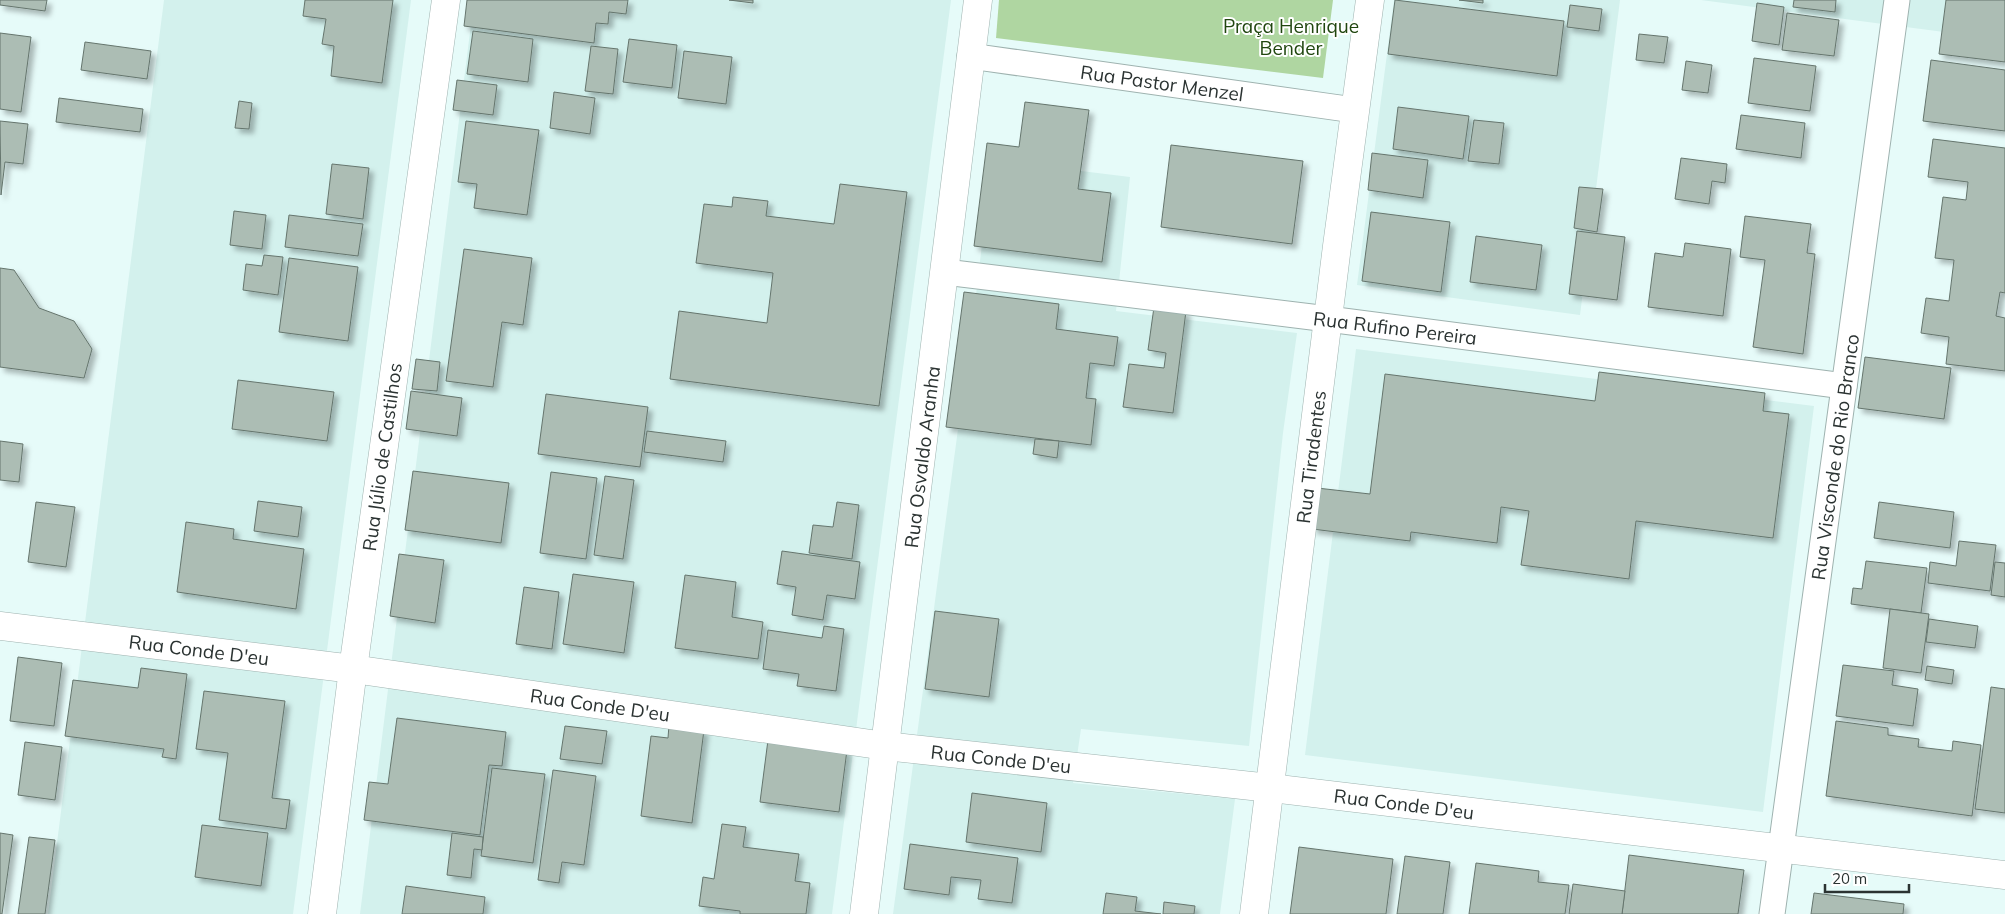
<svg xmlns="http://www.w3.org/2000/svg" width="2005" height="914" font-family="Mulish,sans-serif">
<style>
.built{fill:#d3f1ed}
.green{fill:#afd6a1}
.building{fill:#acbdb4;stroke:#65756d;filter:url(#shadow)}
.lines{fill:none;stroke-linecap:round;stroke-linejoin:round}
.street-casing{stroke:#9eb2af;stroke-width:27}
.secondary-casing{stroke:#9eb2af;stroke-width:29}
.street{stroke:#fff;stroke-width:25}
.secondary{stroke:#fff;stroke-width:28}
.labels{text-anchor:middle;stroke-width:4;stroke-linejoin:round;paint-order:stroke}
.park-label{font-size:19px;fill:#20460f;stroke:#fff}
.street-label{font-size:19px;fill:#2b3332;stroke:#fff}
</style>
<defs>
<filter id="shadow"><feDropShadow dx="4.5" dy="4.5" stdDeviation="2.5" flood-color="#0004"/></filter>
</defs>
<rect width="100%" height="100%" fill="#e6fbf9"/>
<g class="built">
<path d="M164 0H411L293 914H48Z"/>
<path d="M474 0H951L832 914H360Z"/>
<path d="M1394 0H1620L1580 315 1357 285Z"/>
<path d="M1701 0H2005V40Z"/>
<path d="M992 160 1130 177 1116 311 1297 333 1283 433 1249 746 1081 729 1073 783 1235 799 1220 914H893L976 295Z"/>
<path d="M1356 349 1814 406 1763 812 1305 755Z"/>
</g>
<path class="green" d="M999 0H1333L1323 78 996 38Z"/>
<g class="building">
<path d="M0 0H47L45 11 0 5Z"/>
<path d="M305 0H393L382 83 331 76 334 46 322 44 326 19 303 16Z"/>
<path d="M467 0H628L626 14 609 12 608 24 596 23 594 43 464 26Z"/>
<path d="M729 0H753V3Z"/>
<path d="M1395 0 1564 21 1557 76 1388 54Z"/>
<path d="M1459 0H1483V3Z"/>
<path d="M1794 0H1836L1835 12 1793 7Z"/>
<path d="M1946 0H2005V62L1939 54Z"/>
<path d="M1757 3 1784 7 1779 45 1752 41Z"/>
<path d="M1570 5 1602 9 1599 31 1567 27Z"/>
<path d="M1787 13 1839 20 1834 56 1782 50Z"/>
<path d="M473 31 533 39 528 82 467 74Z"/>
<path d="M0 33 31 37 21 112 0 109Z"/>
<path d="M1639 34 1668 37 1664 63 1636 60Z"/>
<path d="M629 39 677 45 672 88 623 82Z"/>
<path d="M85 42 151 51 147 79 81 70Z"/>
<path d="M591 46 618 49 613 94 585 91Z"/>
<path d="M684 51 732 57 726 104 678 98Z"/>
<path d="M1754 58 1816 66 1810 111 1748 103Z"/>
<path d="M1931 60 2005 70V131L1923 121Z"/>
<path d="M1686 61 1712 65 1708 93 1682 90Z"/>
<path d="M457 80 497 85 493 115 453 110Z"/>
<path d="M554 92 595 98 590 134 550 128Z"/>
<path d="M59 98 143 109 140 132 56 122Z"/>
<path d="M239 101 252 103 249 129 235 128Z"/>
<path d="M1025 102 1089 110 1078 189 1111 193 1102 262 974 246 987 143 1019 147Z"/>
<path d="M1398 107 1469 116 1463 159 1393 149Z"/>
<path d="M1741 115 1805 123 1801 158 1736 149Z"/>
<path d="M1474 120 1504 123 1499 164 1468 161Z"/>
<path d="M0 121 28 124 23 164 5 162 1 195Z"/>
<path d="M466 121 539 130 527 215 474 208 477 184 458 182Z"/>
<path d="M1933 139 2005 148V293L2000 292 1996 316 2005 318V371L1946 364 1949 337 1921 333 1926 298 1949 301 1954 260 1935 258 1943 197 1966 200 1968 182 1928 177Z"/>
<path d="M1171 145 1303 161 1292 244 1161 227Z"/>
<path d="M1372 153 1428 160 1423 198 1368 190Z"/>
<path d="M1681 158 1727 164 1725 183 1712 181 1709 204 1675 199Z"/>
<path d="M332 164 369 168 363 219 326 214Z"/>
<path d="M840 184 907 192 879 406 670 379 679 311 767 323 773 273 696 263 704 204 732 207 733 197 768 201 766 216 834 224Z"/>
<path d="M1579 187 1603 189 1597 232 1574 228Z"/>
<path d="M234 211 266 215 262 249 230 245Z"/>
<path d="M1371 212 1450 222 1441 292 1362 281Z"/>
<path d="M289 215 363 224 358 256 285 247Z"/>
<path d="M1745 216 1811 224 1807 253 1815 254 1803 354 1753 347 1765 260 1740 257Z"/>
<path d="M1577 231 1625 237 1617 300 1569 294Z"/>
<path d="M1476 236 1542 245 1536 290 1470 282Z"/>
<path d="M1685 243 1731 249 1723 316 1648 307 1655 253 1683 257Z"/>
<path d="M464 249 532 258 523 325 502 322 493 387 446 381Z"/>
<path d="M264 255 283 257 278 295 243 290 246 264 262 266Z"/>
<path d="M289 258 358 267 348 341 279 332Z"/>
<path d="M0 268 14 270 39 308 74 321 92 349 84 378 0 367Z"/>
<path d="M964 292 1059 304 1056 329 1118 337 1114 366 1090 363 1086 398 1096 399 1091 445 946 427Z"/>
<path d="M1154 307 1186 311 1173 413 1123 407 1129 364 1164 368 1166 353 1148 350Z"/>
<path d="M1865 357 1951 368 1944 419 1858 408Z"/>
<path d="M416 359 440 362 437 391 412 389Z"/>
<path d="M1599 372 1765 393 1763 411 1789 414 1773 538 1636 521 1629 579 1521 565 1529 511 1501 507 1497 543 1411 532 1410 541 1312 529 1317 488 1370 494 1385 374 1595 401Z"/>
<path d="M238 380 334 392 327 441 232 429Z"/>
<path d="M411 391 462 398 457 436 406 429Z"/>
<path d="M546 394 648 407 640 467 538 454Z"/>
<path d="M647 431 726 441 723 462 644 452Z"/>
<path d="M1035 439 1059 441 1057 458 1033 454Z"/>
<path d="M0 441 23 444 19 482 0 480Z"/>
<path d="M413 471 509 483 501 543 405 530Z"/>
<path d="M551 472 597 478 586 559 540 553Z"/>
<path d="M605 476 634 480 623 559 594 555Z"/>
<path d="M258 501 302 507 298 537 254 531Z"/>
<path d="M36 502 75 507 66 567 28 562Z"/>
<path d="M837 502 859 505 852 559 809 553 813 525 833 527Z"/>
<path d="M1879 502 1954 512 1950 548 1874 538Z"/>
<path d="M186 522 234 529 233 539 304 549 296 609 177 592Z"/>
<path d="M1959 541 1996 545 1990 591 1928 583 1930 562 1956 566Z"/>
<path d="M782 551 860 562 855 599 827 595 823 620 792 615 796 587 777 584Z"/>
<path d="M399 554 444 560 435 623 390 616Z"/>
<path d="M1866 561 1927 568 1921 613 1851 604 1853 588 1862 589Z"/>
<path d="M1995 562 2005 563V597L1991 595Z"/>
<path d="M573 574 634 582 624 653 563 644Z"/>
<path d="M685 575 736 582 732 617 763 622 758 659 675 648Z"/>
<path d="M524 587 559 592 552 649 516 644Z"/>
<path d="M1890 609 1929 614 1921 673 1883 668Z"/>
<path d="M935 611 999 619 989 697 925 689Z"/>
<path d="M1929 619 1978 626 1975 648 1926 642Z"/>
<path d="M824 626 844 629 836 691 797 686 799 674 763 669 768 630 822 638Z"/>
<path d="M18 657 62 663 54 726 10 721Z"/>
<path d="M1843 665 1894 671 1892 685 1918 689 1913 726 1836 716Z"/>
<path d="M1927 666 1954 670 1952 684 1925 680Z"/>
<path d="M141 668 187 674 176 759 162 757 164 749 65 736 73 680 138 688Z"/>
<path d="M1991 687 2005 689V813L1975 809Z"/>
<path d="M204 691 285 701 272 798 290 800 286 829 219 820 228 753 196 749Z"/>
<path d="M397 718 506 732 502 766 489 765 480 835 364 820 369 782 388 784Z"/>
<path d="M1836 721 1888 728V735L1919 739 1918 747 1952 751 1953 741 1981 745 1972 816 1826 796Z"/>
<path d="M669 725 704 730 692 823 641 816 651 736 668 738Z"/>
<path d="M565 726 607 731 602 764 560 759Z"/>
<path d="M768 740 847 750 839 812 760 802Z"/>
<path d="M25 742 62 747 55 800 18 795Z"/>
<path d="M492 768 545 774 533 863 481 856Z"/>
<path d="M553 770 596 776 584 865 562 862 559 883 538 880Z"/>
<path d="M972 793 1047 803 1041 852 966 842Z"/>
<path d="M722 824 746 827 743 847 799 854 795 881 810 883 806 914H740V911L699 906 703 877 714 879Z"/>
<path d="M202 825 268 833 261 886 195 877Z"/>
<path d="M0 833 13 835 2 914H0Z"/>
<path d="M452 833 483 837 482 850 474 849 471 878 447 875Z"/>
<path d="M29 837 55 840 45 914H18Z"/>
<path d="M910 844 1018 858 1012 903 978 899 981 880 951 877 949 895 904 889Z"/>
<path d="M1299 847 1393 859 1386 914H1290Z"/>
<path d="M1629 855 1744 870 1738 914H1622Z"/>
<path d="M1405 856 1450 862 1443 914H1397Z"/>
<path d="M1476 863 1539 871 1538 882 1569 885 1565 914H1469Z"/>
<path d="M1573 884 1625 891 1622 914H1569Z"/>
<path d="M406 886 485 897 483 914H402Z"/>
<path d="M1106 893 1137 897 1135 911 1161 914H1103Z"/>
<path d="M1814 893 1904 904 1903 914H1811Z"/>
<path d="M1164 902 1195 906 1194 914H1163Z"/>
</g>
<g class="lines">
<g class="street-casing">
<g id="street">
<path d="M970 56 1354 110"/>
<path d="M945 272 1328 319 1844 386"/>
<path d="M1772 914 1897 0"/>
</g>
</g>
<g class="secondary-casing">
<g id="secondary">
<path d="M0 626 353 669 885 746 1270 788 2005 875"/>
<path d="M322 914 353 669 446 0"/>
<path d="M864 914 978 0"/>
<path d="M1254 914 1337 246 1370 0"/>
</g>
</g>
<use href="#street" class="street"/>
<use href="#secondary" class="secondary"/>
</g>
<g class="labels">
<g class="park-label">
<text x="1291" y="33">Praça Henrique<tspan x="1291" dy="22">Bender</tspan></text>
</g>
<g class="street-label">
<text transform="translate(1162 83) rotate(8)" y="7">Rua Pastor Menzel</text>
<text transform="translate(1395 328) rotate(7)" y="7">Rua Rufino Pereira</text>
<text transform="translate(382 457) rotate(-82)" y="7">Rua Júlio de Castilhos</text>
<text transform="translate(922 457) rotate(-83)" y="7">Rua Osvaldo Aranha</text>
<text transform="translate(1311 457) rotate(-83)" y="7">Rua Tiradentes</text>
<text transform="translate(1835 457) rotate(-82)" y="7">Rua Visconde do Rio Branco</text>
<text transform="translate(199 650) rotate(7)" y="7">Rua Conde D'eu</text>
<text transform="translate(600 705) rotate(8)" y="7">Rua Conde D'eu</text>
<text transform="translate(1001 759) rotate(6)" y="7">Rua Conde D'eu</text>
<text transform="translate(1404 804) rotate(7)" y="7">Rua Conde D'eu</text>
</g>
</g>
<path d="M1825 884v8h84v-8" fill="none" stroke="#2b3332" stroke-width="2.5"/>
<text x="1832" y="884" font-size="15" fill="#2b3332" stroke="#ffffff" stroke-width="4" paint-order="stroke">20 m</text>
</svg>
